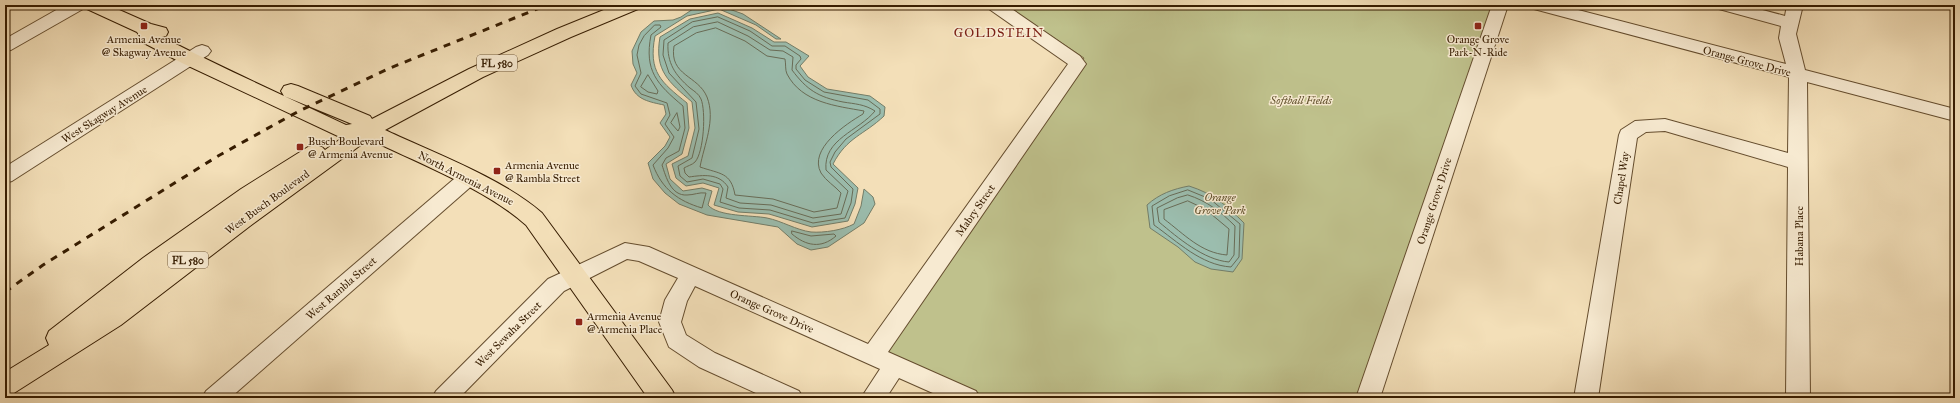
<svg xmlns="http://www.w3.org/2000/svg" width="1960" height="403" font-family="'IM FELL Great Primer',serif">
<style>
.green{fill:#bfc18c;stroke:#7a6e46}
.water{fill:#9bbdae;stroke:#737d68}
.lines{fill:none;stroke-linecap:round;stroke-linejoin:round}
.shore{stroke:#686c57;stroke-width:1}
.minor-casing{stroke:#654d2e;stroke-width:2}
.major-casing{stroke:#361c00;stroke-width:2}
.minor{fill:#f7ead1;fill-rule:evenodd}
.major{fill:#f3dfb8;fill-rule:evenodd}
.rail{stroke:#361c00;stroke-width:3;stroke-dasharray:7 7;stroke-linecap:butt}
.poi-dot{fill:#8f2418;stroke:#f7ead1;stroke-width:1.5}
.labels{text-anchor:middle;stroke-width:3;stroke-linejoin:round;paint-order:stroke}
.shield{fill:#f7ead1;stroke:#705a3f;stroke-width:1}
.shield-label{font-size:10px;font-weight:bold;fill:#361c00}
.poi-label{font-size:11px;fill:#361c00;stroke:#f7ead1;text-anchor:start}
.street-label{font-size:11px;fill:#361c00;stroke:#f7ead1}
.park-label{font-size:11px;font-style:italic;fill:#5f4e2a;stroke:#f7ead1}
.quarter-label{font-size:13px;letter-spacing:1px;fill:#7a1f14;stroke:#f7ead1}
</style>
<rect width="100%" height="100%" fill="#f3dfb8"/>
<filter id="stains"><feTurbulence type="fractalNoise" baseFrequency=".005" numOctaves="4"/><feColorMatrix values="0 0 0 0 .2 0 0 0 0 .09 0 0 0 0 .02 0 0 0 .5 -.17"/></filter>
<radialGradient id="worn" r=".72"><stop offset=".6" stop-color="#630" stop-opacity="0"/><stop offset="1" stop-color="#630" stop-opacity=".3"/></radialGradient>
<path class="green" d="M1005 5H1492L1360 398H989L883 351 1084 58Z"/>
<g class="water">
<path d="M699 5H718L743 14 781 39H776L756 25 719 9 687 16 655 36C648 72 661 82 687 103L689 128 682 154 666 164 670 179 683 191 702 188 712 191 708 205C718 217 752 215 767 218 782 221 796 230 811 232 824 233 843 230 854 224L861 206 864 189 873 197 875 204 864 223 828 247 811 250 797 244 778 227 707 215 679 204 665 193 653 179 648 163 665 146 670 137 660 123 666 114 664 105C650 102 636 100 631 85L637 73 633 64 632 51 641 32 654 21 673 20 681 17Z"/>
<path d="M718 13 752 28 774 42H786L809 56 800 66 808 77 827 89 870 96 885 107 884 116C864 135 847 137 833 164L858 188 855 204 848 221 812 227 769 214 738 212 714 205 719 188 703 183 686 186 676 178 672 164 688 156 695 128 692 102C669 82 654 71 660 37L690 19Z"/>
<path d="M1189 186C1214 194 1226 205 1244 223L1242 259 1233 272 1211 269 1195 262 1178 247 1150 228 1147 205C1159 194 1173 189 1189 186Z"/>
</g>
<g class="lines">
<g class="shore">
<path d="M718 17 750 31 772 46H785L800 56 801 59 796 65V69L805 80 824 92 868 100 880 109V114L846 139 835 152 830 162 831 167 853 189 851 203 845 218 813 223 770 210 739 208 720 202 723 189 720 184 703 179 687 182 680 176 678 166 692 158 699 129 696 102 669 73 663 55 664 40 692 22Z"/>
<path d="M718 22 748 36 770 50 783 51 793 57 792 70C807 90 818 97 843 102 855 104 864 104 875 111 859 131 823 139 826 170L848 191 841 214 813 218 771 205 740 203 726 198 728 187C719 173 703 175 689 177L685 173 684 168C687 166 692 165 695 162 704 152 706 111 701 99 699 94 694 91 690 88 675 75 667 63 668 43L693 27Z"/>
<path d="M655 25H660L661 27 651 35C644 71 657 84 683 106L685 128 679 151 666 158 662 165C666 177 671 196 687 195 694 195 699 192 706 193L702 208C678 201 662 189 653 165L668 148 674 137 665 124 670 115 667 103 641 94 635 86 641 73 637 55 639 45 644 36Z"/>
<path d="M716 28 745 41 767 56 785 59C786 64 785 70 787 74 802 103 837 106 864 111L863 114C846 124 808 149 821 173 826 181 835 186 841 193L837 208 814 212 773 199 735 195C731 172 720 174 700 167 704 145 716 120 707 97 698 75 669 76 674 46L696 33Z"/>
<path d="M648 75 658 91 657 94 648 92 641 87Z"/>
<path d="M677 113 680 127 678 131 671 123Z"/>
<path d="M1188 190 1210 199 1240 224 1239 257 1231 267C1201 265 1178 242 1154 225L1152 206 1169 196Z"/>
<path d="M1188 195C1207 201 1221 212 1235 226L1234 255 1229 262C1204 260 1178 238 1159 222L1157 208 1177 198Z"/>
<path d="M1188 201 1205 209 1229 229 1227 255C1201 253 1184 234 1164 219V210Z"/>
<path d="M792 231 811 236 834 234 836 236C821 249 806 246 792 234Z"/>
</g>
<g class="minor-casing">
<g id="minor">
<path d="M65 5H85L83 9 11 50 5 51V39Z"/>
<path d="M987 5H1006L1080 56 1086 64 888 352 976 391 980 398H944L899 378 886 398H861L880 369 695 286 687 301 681 322 686 335 715 353 799 391 803 398H767L699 367 669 347 659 322 665 300 678 278 639 261 627 259 564 291 459 398H432L436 391 548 279 625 243 649 247 868 344 1068 64 989 9Z"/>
<path d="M1492 5H1508L1380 398H1356Z"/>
<path d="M1532 5H1559L1786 64 1779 38 1781 26 1719 9 1717 5H1744L1785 16 1787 5H1803L1796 34 1805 70 1955 109V121L1807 82 1810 398H1786L1788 167 1665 131 1646 132 1637 138 1598 398H1574L1619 135 1621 130 1635 121 1665 119 1788 153 1789 77 1534 9Z"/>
<path d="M202 45 208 47 211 51 208 55 12 181 5 183V167L196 47Z"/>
<path d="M468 171 475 173 478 178 475 183 230 398H202L206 391 461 173Z"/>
</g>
</g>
<g class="major-casing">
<path id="major" d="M84 5H108L151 24 166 28 168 32 166 36 162 37C222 68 285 96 346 125L352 124 284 96 281 91 284 86 291 84 298 86 370 116 372 119 469 69 557 29 616 5H641L638 9 571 37 483 77 385 130C434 153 502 178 542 213L672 390 676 398H648L526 225C486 189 418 163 369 139L250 226 121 325 14 393 5 396V372L49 345 46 338 49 331 143 258 241 189 308 147 315 145 322 147 325 150 342 138 182 63 144 43 137 32 87 9Z"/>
</g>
<use href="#minor" class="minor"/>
<use href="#major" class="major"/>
<path class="rail" d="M5 292 43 265 218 156 299 111 390 68 547 5"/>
</g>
<g class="poi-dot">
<rect x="140" y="22" width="8" height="8" rx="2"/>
<rect x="1474" y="22" width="8" height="8" rx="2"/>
<rect x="296" y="143" width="8" height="8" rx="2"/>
<rect x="493" y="167" width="8" height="8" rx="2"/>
<rect x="575" y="318" width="8" height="8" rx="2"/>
</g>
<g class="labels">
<g class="shield">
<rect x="477" y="55" width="40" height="16" rx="3"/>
<rect x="168" y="252" width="40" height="16" rx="3"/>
</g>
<g class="shield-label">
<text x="497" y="67">FL 580</text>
<text x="188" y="264">FL 580</text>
</g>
<g class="poi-label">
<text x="144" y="43" text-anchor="middle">Armenia Avenue<tspan x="144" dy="13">@ Skagway Avenue</tspan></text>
<text x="1478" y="43" text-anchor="middle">Orange Grove<tspan x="1478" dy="13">Park-N-Ride</tspan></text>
<text x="308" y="145">Busch Boulevard<tspan x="308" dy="13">@ Armenia Avenue</tspan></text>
<text x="505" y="169">Armenia Avenue<tspan x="505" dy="13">@ Rambla Street</tspan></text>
<text x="587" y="320">Armenia Avenue<tspan x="587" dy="13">@ Armenia Place</tspan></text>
</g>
<g class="street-label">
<text transform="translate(1747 61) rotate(15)" y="4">Orange Grove Drive</text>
<text transform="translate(104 114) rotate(-32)" y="4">West Skagway Avenue</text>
<text transform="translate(466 178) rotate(27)" y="4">North Armenia Avenue</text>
<text transform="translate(1621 178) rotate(-81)" y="4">Chapel Way</text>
<text transform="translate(1434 201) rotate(-72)" y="4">Orange Grove Drive</text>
<text transform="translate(267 202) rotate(-36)" y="4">West Busch Boulevard</text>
<text transform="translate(975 210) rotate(-55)" y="4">Mabry Street</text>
<text transform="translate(1799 236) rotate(-90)" y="4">Habana Place</text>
<text transform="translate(341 288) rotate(-41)" y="4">West Rambla Street</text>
<text transform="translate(772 311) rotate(24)" y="4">Orange Grove Drive</text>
<text transform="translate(508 334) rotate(-45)" y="4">West Sewaha Street</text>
</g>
<g class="park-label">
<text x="1301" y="104">Softball Fields</text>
<text x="1220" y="201">Orange<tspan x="1220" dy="13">Grove Park</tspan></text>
</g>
<g class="quarter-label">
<text x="999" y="37">GOLDSTEIN</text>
</g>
</g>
<rect width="1960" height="403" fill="none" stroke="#f3dfb8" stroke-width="20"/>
<rect x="6" y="6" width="1948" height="391" fill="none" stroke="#361c00" stroke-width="2"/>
<rect x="10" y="10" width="1940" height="383" fill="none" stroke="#361c00"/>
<rect width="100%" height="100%" filter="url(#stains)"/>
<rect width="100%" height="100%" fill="url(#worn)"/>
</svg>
